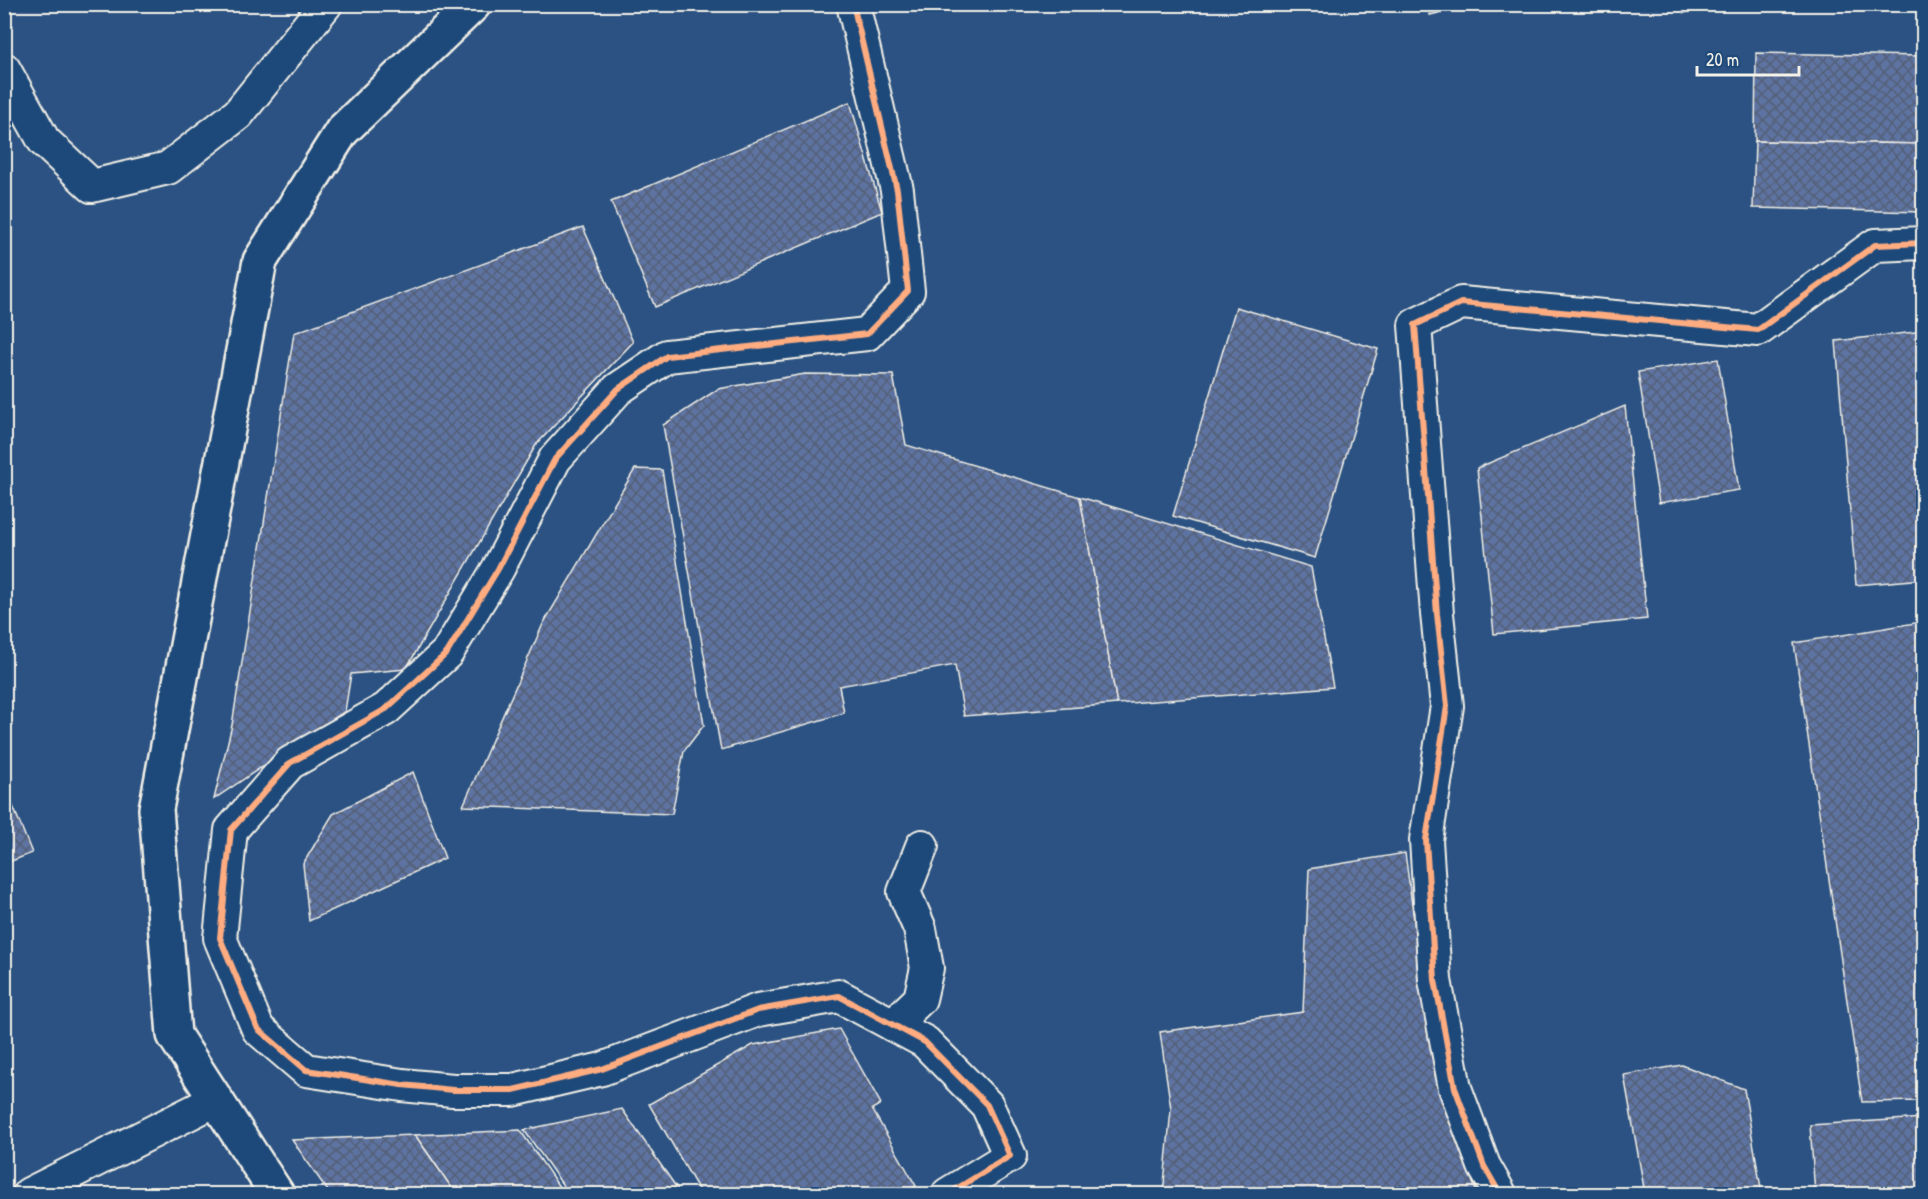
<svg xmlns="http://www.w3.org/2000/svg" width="1928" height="1199" font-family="'Patrick Hand',sans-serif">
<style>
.building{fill:url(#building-cross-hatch);stroke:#f4f1e8;stroke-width:1.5}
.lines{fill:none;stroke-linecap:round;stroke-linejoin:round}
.minor-casing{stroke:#f4f1e8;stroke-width:36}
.tertiary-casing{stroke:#f4f1e8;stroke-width:38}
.minor{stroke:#1f4a7a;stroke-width:32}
.tertiary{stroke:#1f4a7a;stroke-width:33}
.cycleway-casing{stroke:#1f4a7a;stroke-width:10}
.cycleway{stroke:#ffac80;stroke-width:6}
</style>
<defs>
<pattern id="building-cross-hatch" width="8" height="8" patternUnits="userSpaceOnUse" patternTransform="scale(1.5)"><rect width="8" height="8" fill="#5d73a1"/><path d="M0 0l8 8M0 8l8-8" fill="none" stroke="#535e74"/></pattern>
</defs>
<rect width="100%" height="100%" fill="#2b5282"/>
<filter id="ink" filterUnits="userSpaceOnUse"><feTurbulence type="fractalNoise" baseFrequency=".0167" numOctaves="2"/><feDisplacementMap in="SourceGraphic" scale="12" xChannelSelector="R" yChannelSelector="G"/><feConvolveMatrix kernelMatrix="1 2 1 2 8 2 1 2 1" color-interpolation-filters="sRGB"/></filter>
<g filter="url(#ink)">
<g class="building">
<path d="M1427 4H1475L1430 15Z"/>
<path d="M1682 4H1716L1684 13Z"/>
<path d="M1756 53 1924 56V144L1755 141Z"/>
<path d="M850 102 882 212 655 307 611 202Z"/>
<path d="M1755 141 1924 144V212L1753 208Z"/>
<path d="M583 227 633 342 536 445 406 669 351 674 345 711 214 799 232 725 294 333Z"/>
<path d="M1236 307 1378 349 1315 558 1173 516Z"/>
<path d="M1924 331V579L1856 585 1836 341Z"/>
<path d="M1718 359 1739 490 1659 503 1638 372Z"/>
<path d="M805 374 893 375 906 445 1080 497 1117 704 964 716 955 665 839 686 844 713 721 750 663 425 718 389Z"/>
<path d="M1625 406 1647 619 1494 634 1477 468Z"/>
<path d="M635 469 662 470 704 725 684 751 672 814 463 806 543 624Z"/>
<path d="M1080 497 1311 567 1333 687 1117 704Z"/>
<path d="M1921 622 1924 635V1101L1862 1102 1794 643Z"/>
<path d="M413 772 445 858 309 921 303 864 333 814Z"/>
<path d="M4 784 32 853 4 864Z"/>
<path d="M1405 853 1435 1075 1477 1194H1163L1171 1109 1160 1032 1303 1012 1309 869Z"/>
<path d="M839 1029 881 1104 872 1109 916 1186 901 1194H701L649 1104 753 1045Z"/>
<path d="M1682 1065 1744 1089 1762 1194H1645L1624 1075Z"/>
<path d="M622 1109 681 1194H569L524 1130Z"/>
<path d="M1924 1118V1194H1815L1810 1125Z"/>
<path d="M520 1130 564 1194H456L415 1135Z"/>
<path d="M415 1135 456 1194H330L292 1140Z"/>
</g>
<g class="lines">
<g class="minor-casing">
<g id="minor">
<path d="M853 4 897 190 908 291 867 334 667 356 618 389 555 459 498 569 447 653 386 709 290 763 231 830 220 938 258 1029 306 1070 402 1085 453 1090H513L602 1069 758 1010 839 996 925 1042 987 1105 1010 1156 948 1194"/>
<path d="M4 69 44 141 92 186 168 168 238 114 326 4"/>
<path d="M893 1025 920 999 927 968 920 929 904 892 922 846"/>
<path d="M29 1194 216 1100"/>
<path d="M1500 1194 1484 1166 1455 1088 1435 980 1426 840 1447 706 1437 614 1415 325 1461 303 1758 330 1875 245 1924 243"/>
</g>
</g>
<g class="tertiary-casing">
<path id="tertiary" d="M277 1194 174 1035 156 809 260 261 342 131 474 4"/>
</g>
<use href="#minor" class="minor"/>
<use href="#tertiary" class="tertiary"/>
<g class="cycleway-casing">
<g id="cycleway">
<path d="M853 4 897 190 908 291 867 334 667 356 618 389 555 459 498 569 447 653 386 709 290 763 231 830 220 938 258 1029 306 1070 402 1085 453 1090H513L602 1069 758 1010 839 996 925 1042 987 1105 1010 1156 948 1194"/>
<path d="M1500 1194 1484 1166 1455 1088 1435 980 1426 840 1447 706 1437 614 1415 325 1461 303 1758 330 1875 245 1924 243"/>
</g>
</g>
<use href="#cycleway" class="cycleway"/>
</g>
</g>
<rect width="1928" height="1199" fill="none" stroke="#1f4a7a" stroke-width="24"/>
<rect x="12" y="12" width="1904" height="1175" fill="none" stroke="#f4f1e8" stroke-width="2" filter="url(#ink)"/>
<path d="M1697 66v9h102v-9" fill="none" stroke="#f4f1e8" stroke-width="3"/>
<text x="1706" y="66" font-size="18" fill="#f4f1e8" stroke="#1f4a7a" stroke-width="4.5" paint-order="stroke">20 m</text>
</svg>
